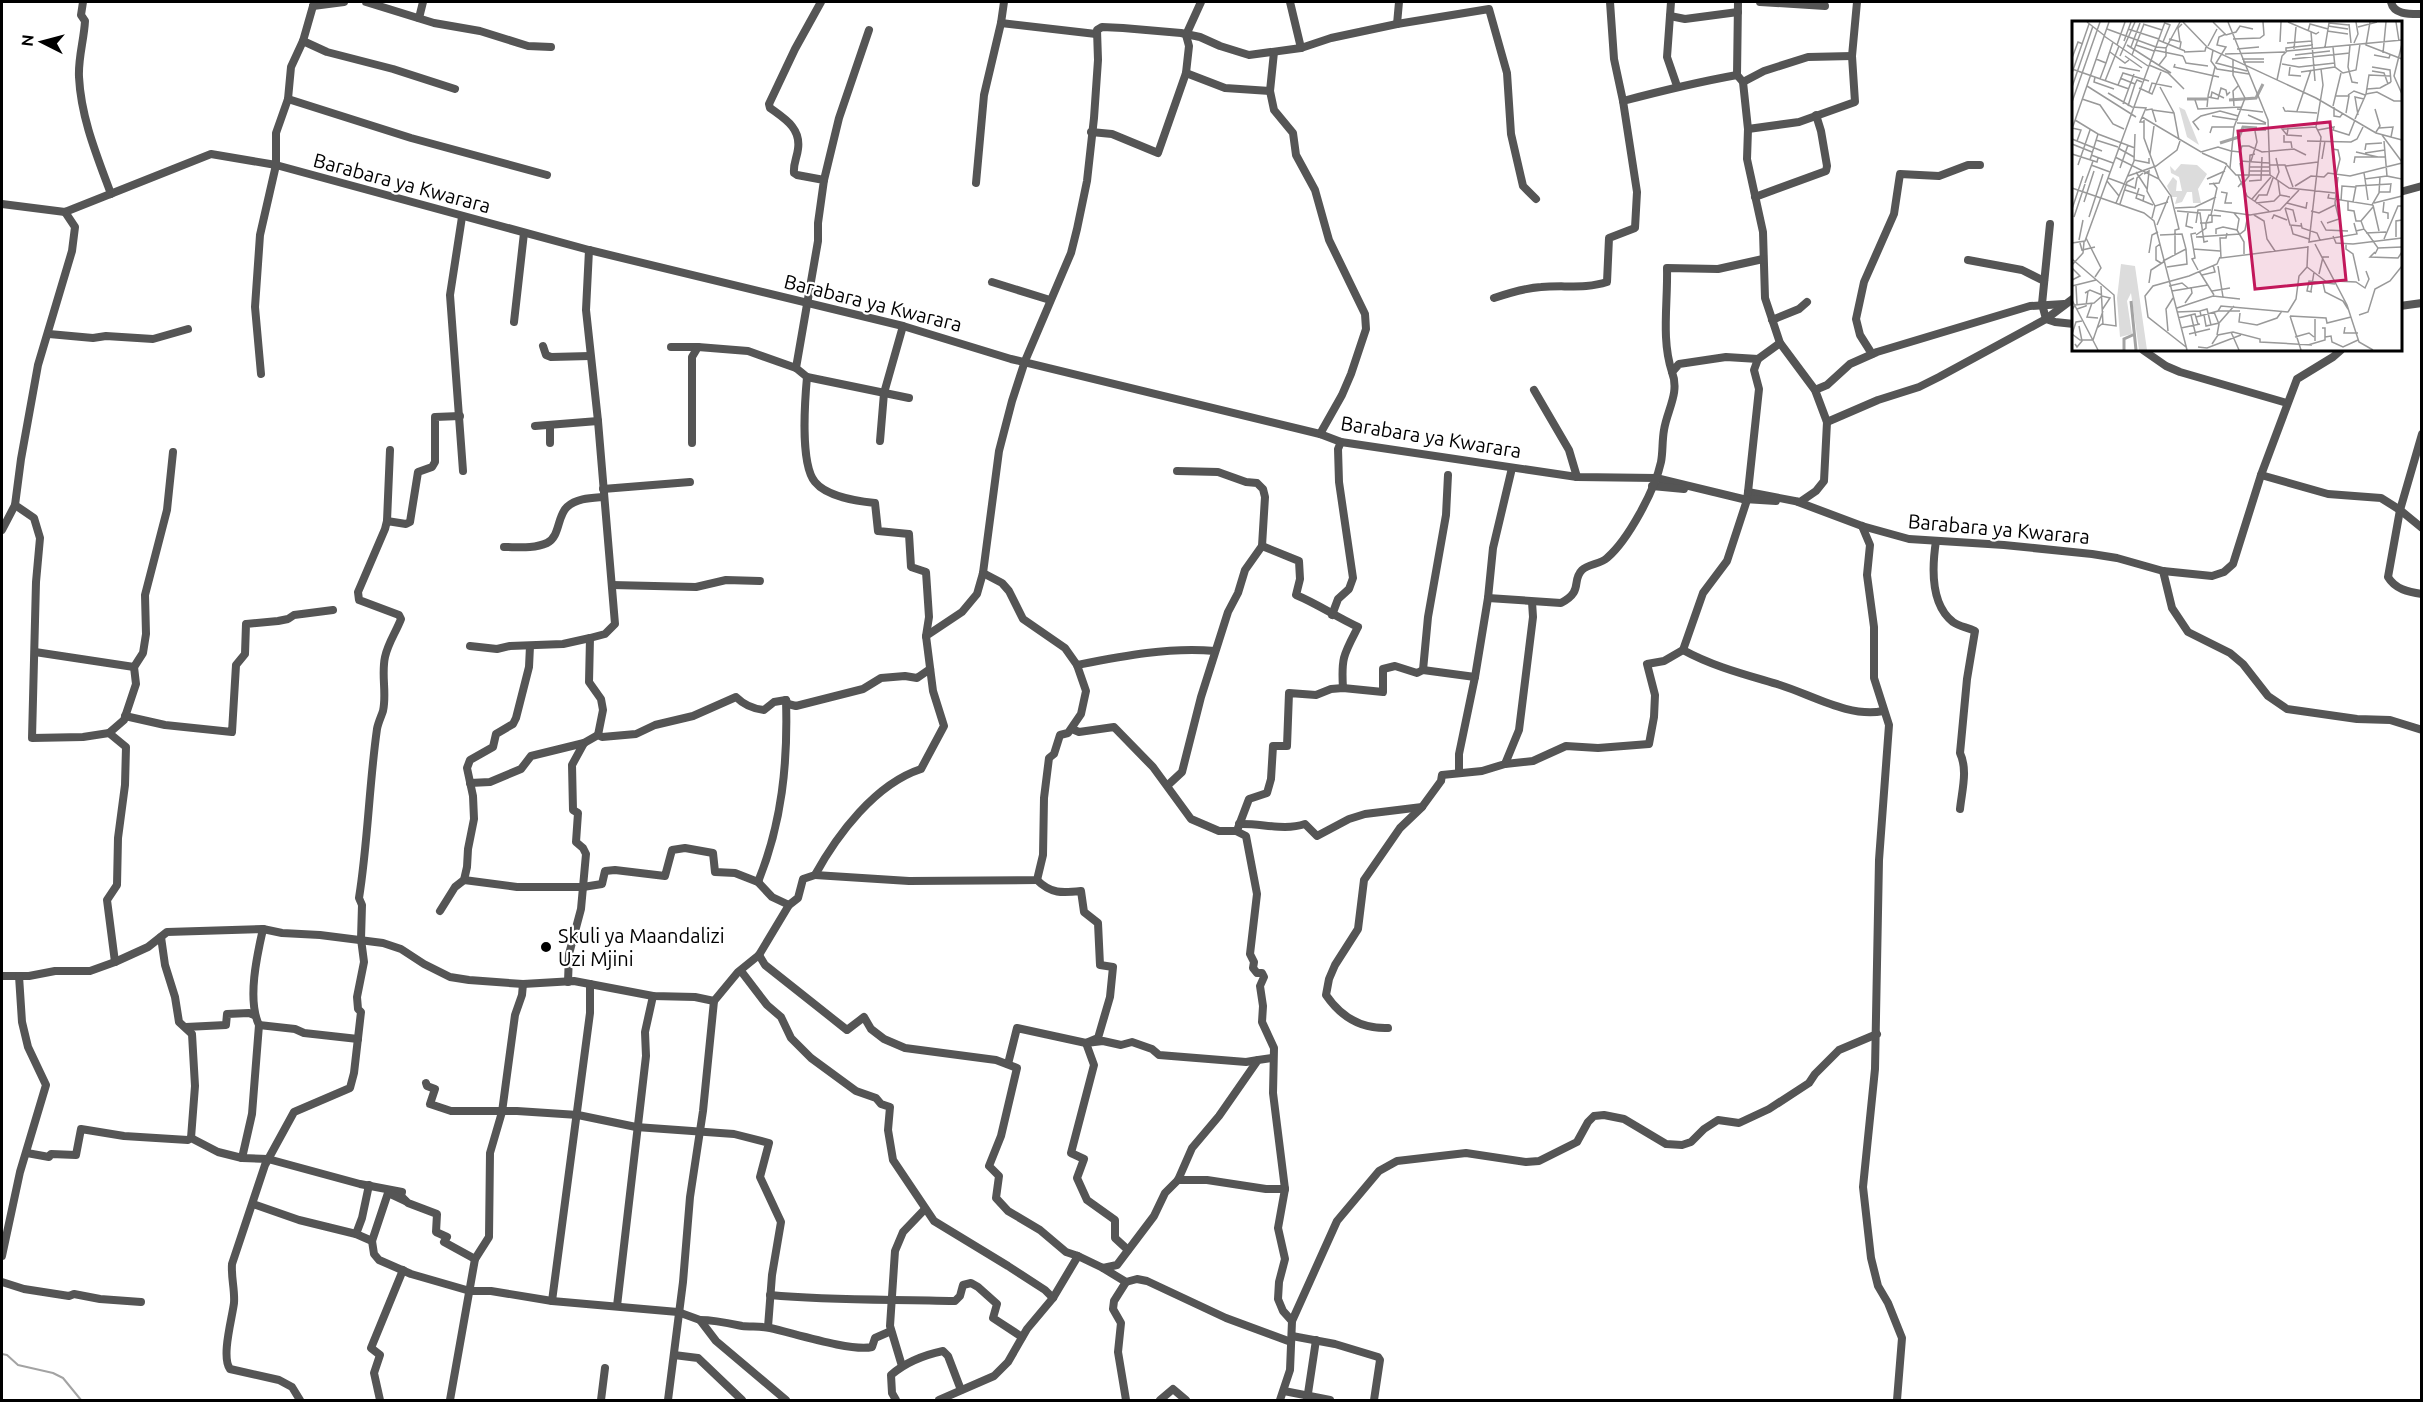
<svg xmlns="http://www.w3.org/2000/svg" width="2423" height="1402" font-family="Ubuntu,sans-serif">
<style>
.lines{fill:none;stroke-linecap:round;stroke-linejoin:round}
.stream{stroke:#a3a3a3;stroke-width:2}
.minor{stroke:#555;stroke-width:8}
.poi-dot{fill:#000;stroke:#fff;stroke-width:2}
.labels{text-anchor:middle;stroke-width:4.5;stroke-linejoin:round;paint-order:stroke}
.street-label{font-size:20px;fill:#000;stroke:#fff}
.poi-label{font-size:20px;fill:#000;stroke:#fff;text-anchor:start}
.inset-river{fill:none;stroke:#a3a3a3;stroke-width:3}
.inset-road{fill:none;stroke:#999;stroke-width:1.5}
.view{fill:#c2185b;fill-opacity:0.15;stroke:#c2185b;stroke-width:3}
.inset-edge{fill:none;stroke:#000;stroke-width:3}
</style>
<rect width="100%" height="100%" fill="#fff"/>
<g class="lines">
<path class="stream" d="M2 1354 7 1355 18 1365 53 1373 63 1378 81 1400"/>
<g class="minor">
<path d="M83 2 81 15 85 21C84 40 78 58 79 77 81 118 97 156 111 194"/>
<path d="M366 2 434 23 480 31 528 46 551 47"/>
<path d="M821 2 795 49 769 104 770 108C785 119 801 128 798 149 797 158 793 164 794 173L797 175 824 180 818 223V241L796 368 807 377C805 399 800 464 815 482 827 497 857 501 875 503L878 531 909 534 911 567 926 572 929 617 926 636"/>
<path d="M1290 2 1301 48"/>
<path d="M1610 2 1614 59 1623 101"/>
<path d="M1671 2 1667 57 1677 86"/>
<path d="M1760 2 1825 6"/>
<path d="M2391 2C2394 15 2410 14 2422 14"/>
<path d="M313 6 344 2"/>
<path d="M1670 16 1685 19 1738 12"/>
<path d="M419 18 423 2"/>
<path d="M1001 23 1096 34"/>
<path d="M1397 24 1399 2"/>
<path d="M303 41 327 52 393 69 455 89"/>
<path d="M1274 52 1270 91 1274 110 1293 133 1296 155 1315 190 1329 240 1365 314 1366 329 1351 374 1342 395 1320 434"/>
<path d="M1186 73 1225 88 1270 91"/>
<path d="M1743 82 1764 71 1808 57 1852 56"/>
<path d="M288 99 411 138 547 175"/>
<path d="M1748 129 1799 122 1855 102 1852 56 1857 2"/>
<path d="M1091 132 1112 134 1158 153 1186 73 1189 46 1186 35 1201 2"/>
<path d="M824 180 839 118 869 30"/>
<path d="M976 183 984 95 1001 23 1004 2"/>
<path d="M2400 192 2422 186"/>
<path d="M1755 197 1826 171 1827 166 1821 131 1816 115"/>
<path d="M2 204 65 212 211 154 276 165 589 250 903 326 1011 359 1320 434 1341 442 1577 477 1656 478 1747 500 1748 492 1800 502 1816 491 1824 481 1827 422 1815 390 1780 343 1765 298 1763 232 1747 159 1748 129 1743 82 1737 75 1738 2"/>
<path d="M65 212 75 227 72 251 38 365 21 459 15 505 34 518 40 538 36 582 32 738 83 737 109 733 124 720 136 684 134 667"/>
<path d="M462 217 450 295 463 471"/>
<path d="M2050 224 2042 304 2046 319 2055 322 2074 324"/>
<path d="M589 250 586 310 598 421 615 624 605 634 590 638 589 682 601 699 603 710 598 735"/>
<path d="M1968 260 2022 270 2044 281"/>
<path d="M992 282 1050 300"/>
<path d="M1494 298C1509 293 1525 288 1541 287 1563 285 1586 289 1607 282L1609 238 1635 228 1637 192 1623 101C1661 91 1698 82 1737 75"/>
<path d="M2400 306 2422 303"/>
<path d="M1772 320 1799 309 1807 302"/>
<path d="M514 322 524 233"/>
<path d="M49 334 93 338 106 336 153 339 188 329"/>
<path d="M543 346 546 355 551 357 590 356"/>
<path d="M671 347H698"/>
<path d="M2143 350 2166 366 2180 372 2287 403"/>
<path d="M1872 354 1860 335 1856 319 1864 282 1894 214 1900 174 1939 176 1968 165H1980"/>
<path d="M1672 372C1661 339 1668 303 1667 268L1718 269 1763 259"/>
<path d="M261 374 255 307 260 235 276 165V133L288 99 291 67 303 41 313 6"/>
<path d="M807 377 909 398"/>
<path d="M1534 390 1569 450 1577 477"/>
<path d="M1815 390 1827 385 1850 364 1877 352 2030 306 2064 304"/>
<path d="M1827 422 1878 400 1919 387 1939 377 2046 319 2074 298"/>
<path d="M535 426 598 421"/>
<path d="M550 426V443"/>
<path d="M2422 434 2400 510 2388 577C2395 589 2408 592 2422 594"/>
<path d="M880 441 884 393 903 326"/>
<path d="M692 443V357L698 347 748 351 796 368"/>
<path d="M2261 475 2328 494 2381 498 2400 510 2422 528"/>
<path d="M1652 486 1684 489"/>
<path d="M603 489 690 482"/>
<path d="M1748 492 1759 389 1754 370 1758 359"/>
<path d="M1744 499 1776 501"/>
<path d="M1798 502 1862 526 1909 539 2004 545 2092 554 2117 558 2163 571 2212 576 2224 572 2233 564 2261 475 2297 379 2333 357 2341 350"/>
<path d="M387 521 390 450"/>
<path d="M1862 526 1870 545 1867 575 1874 627V678L1889 725 1879 860 1875 1069 1863 1187 1871 1258 1878 1286 1888 1303 1902 1338 1897 1400"/>
<path d="M2 530 15 505"/>
<path d="M1936 541C1932 567 1930 604 1953 622 1960 627 1967 627 1975 631L1967 679 1960 753C1968 770 1962 790 1960 809"/>
<path d="M1262 546 1299 561 1300 579 1296 595C1318 604 1336 617 1358 627 1344 654 1341 657 1343 688"/>
<path d="M504 547C517 547 534 549 547 543 560 537 557 516 567 507 577 498 592 498 604 497"/>
<path d="M2163 571 2172 608 2188 632 2230 653 2243 664 2268 696 2287 709 2357 719 2390 720 2422 730"/>
<path d="M612 585 696 587 726 580 760 581"/>
<path d="M1488 598 1561 603C1584 591 1571 581 1582 570 1588 564 1601 564 1607 558 1628 540 1655 490 1661 462 1663 452 1662 441 1664 430 1667 410 1680 393 1672 372L1679 364 1726 357 1758 359 1780 343"/>
<path d="M1332 615 1338 599 1349 589 1353 578 1339 482 1338 449 1341 442"/>
<path d="M470 646 497 649 510 646 563 644 590 638"/>
<path d="M1683 650C1714 667 1747 675 1780 685 1812 695 1850 718 1883 711"/>
<path d="M35 652 134 667 143 653 146 634 145 595 167 510 173 452"/>
<path d="M1077 665C1123 656 1168 647 1215 651"/>
<path d="M1423 670 1428 617 1446 515 1448 475"/>
<path d="M125 716 165 725 232 732 236 665 245 654 246 624 278 621 288 619 294 615 333 610"/>
<path d="M1072 729 1079 732 1114 727 1153 767 1191 819 1219 831H1236L1246 836 1257 894 1250 954 1254 962 1253 968 1257 973H1262L1264 977 1260 986 1263 1006 1262 1022 1274 1048 1273 1093 1285 1189 1278 1228 1285 1259 1279 1282 1278 1299 1283 1311 1292 1321 1290 1370 1280 1400"/>
<path d="M109 733 126 747 125 785 118 838 117 885 107 900 115 962"/>
<path d="M1505 764 1533 761 1566 746 1598 748 1649 744 1654 717 1655 695 1647 664 1664 661 1683 650 1703 593 1727 561 1747 500"/>
<path d="M1459 772V754L1475 677 1488 598 1493 548 1512 468"/>
<path d="M470 783 490 782 521 769 531 756 584 743"/>
<path d="M1168 785 1182 772 1201 697 1228 612 1238 593 1245 570 1262 546 1265 497 1263 489 1257 483 1246 482 1218 472 1177 471"/>
<path d="M1239 824C1261 823 1284 831 1305 824L1317 836 1349 819 1365 814 1422 807 1441 781 1442 775 1482 771 1505 764 1519 730 1533 617 1532 602"/>
<path d="M1238 828 1249 799 1267 793 1271 779 1273 746H1287L1289 693 1316 695 1331 689 1343 688 1383 692V669L1395 666 1417 673 1423 670 1475 677"/>
<path d="M815 875 909 881 1037 880 1043 855 1044 798 1049 758 1054 754 1060 735 1068 733 1081 714 1086 691 1077 665 1065 648 1023 619 1009 591 1002 583 983 573"/>
<path d="M464 880 517 887H583L602 884 605 871 615 870 665 876 672 850 685 848 713 853 715 872 735 873 758 882 772 897 789 905"/>
<path d="M1037 880C1051 894 1062 893 1081 891L1084 912 1098 923 1100 965 1113 967 1110 997 1098 1038 1086 1043 1094 1065 1071 1153 1084 1159 1077 1178 1087 1200 1115 1220V1238L1128 1250"/>
<path d="M758 882C782 823 788 763 786 700"/>
<path d="M440 911 455 887 464 880 467 867 468 849 474 819 473 796 467 768 470 760 493 747 496 734 513 724 516 718 529 667 530 646"/>
<path d="M161 937 165 965 175 997 179 1022 192 1034 195 1086 191 1138"/>
<path d="M759 955 765 965 847 1030 864 1017 871 1029 884 1039 905 1048 996 1060 1017 1068 1001 1136 989 1166 999 1176 996 1198 1008 1211 1040 1230 1066 1252 1078 1256"/>
<path d="M741 971 767 1005 781 1017 791 1038 811 1058 856 1091 876 1098 881 1104 890 1107 888 1130 893 1160 934 1221 1008 1266 1045 1290 1053 1298"/>
<path d="M2 976H29L55 971H90L115 962 148 947 167 932 263 929 282 933 320 935 383 943 401 949 424 964 450 977 469 980 523 984 574 981 653 996 695 997 714 1001"/>
<path d="M568 982 569 954 581 909 586 854 583 848 576 842 578 813 573 810 572 765 584 743 598 735 602 737 636 734 655 725 693 716 736 697C743 704 754 709 764 710L774 702 786 700 788 704 796 706 863 689 881 678 905 676 917 678 930 669"/>
<path d="M259 1025 295 1029 304 1033 358 1039"/>
<path d="M186 1027 226 1025 227 1014 249 1013 254 1015"/>
<path d="M1388 1028C1361 1029 1341 1017 1326 995L1329 979 1335 965 1358 929 1364 880 1400 828 1422 807"/>
<path d="M1008 1064 1017 1028 1086 1043 1103 1041 1121 1045 1132 1042 1152 1049 1159 1055 1246 1062 1258 1060"/>
<path d="M426 1083 427 1086 435 1089 430 1104 451 1111H517L578 1115 636 1127 734 1134 769 1143 760 1177 781 1222 772 1275 768 1327"/>
<path d="M27 1153 49 1157 51 1154 76 1155 81 1129 124 1136 188 1140 191 1138 218 1152 242 1158 268 1159 360 1184 402 1192 401 1196 408 1203 437 1214 436 1232 447 1237 444 1242 475 1259"/>
<path d="M242 1158 252 1114 259 1025C247 1000 257 955 263 929"/>
<path d="M1178 1180H1207L1266 1189H1285"/>
<path d="M369 1185 362 1218 356 1234 372 1241 374 1254 379 1260 411 1274 470 1291H491L552 1301 678 1312 700 1320 716 1341 786 1400"/>
<path d="M253 1204 299 1220 356 1234"/>
<path d="M372 1241 388 1193 405 1201"/>
<path d="M2 1256 20 1172 46 1085 28 1047 22 1022 19 976"/>
<path d="M1103 1268 1126 1282 1137 1279 1147 1281 1226 1318 1291 1342"/>
<path d="M2 1282 24 1289 69 1296 74 1294 100 1299 141 1302"/>
<path d="M770 1295C832 1301 893 1299 955 1301L960 1296 963 1285 971 1283 978 1287 997 1304 993 1318 1022 1337"/>
<path d="M552 1301 590 1013V984"/>
<path d="M617 1306 646 1056 645 1032 653 996"/>
<path d="M700 1320C715 1320 728 1323 742 1326 751 1327 761 1326 770 1328 793 1333 852 1352 872 1347L875 1338 891 1331"/>
<path d="M1292 1321 1337 1221 1379 1171 1397 1161 1466 1153 1526 1162 1539 1161 1577 1142 1588 1122 1594 1116 1604 1115 1624 1119 1666 1144 1682 1145 1691 1142 1704 1129 1718 1120 1739 1123 1769 1109 1809 1083 1815 1074 1839 1050 1877 1034"/>
<path d="M1292 1336 1335 1344 1378 1357 1380 1360 1374 1400"/>
<path d="M674 1355 698 1358 742 1400"/>
<path d="M902 1366 890 1326 895 1251 903 1232 925 1209"/>
<path d="M1284 1391 1330 1400"/>
<path d="M300 1400 292 1387 279 1380 230 1369C221 1357 232 1319 234 1303 235 1290 231 1278 232 1264L265 1165 294 1112 350 1088 354 1073 361 1012 358 1009 357 997 364 962 361 939 362 905 359 898C368 842 369 785 377 729 378 723 381 717 383 711 387 693 381 675 385 657 388 643 396 632 401 619L399 615 359 600 358 592 385 529 387 521 406 524 410 522 418 472 432 467 435 462V417L460 416"/>
<path d="M380 1400 374 1373 380 1355 371 1348 403 1270"/>
<path d="M450 1400 475 1259 489 1237 490 1153 502 1112 515 1015 522 995 523 984"/>
<path d="M601 1400 605 1368"/>
<path d="M668 1400 683 1282 690 1197 703 1111 714 1001 738 972 759 955 789 905 798 898 803 879 815 875C837 835 875 784 921 769L944 726 933 691 926 636 962 612 977 594 983 573 999 451 1012 401 1025 361 1071 253 1077 229 1087 181 1094 118 1098 60 1097 30 1102 27 1123 28 1181 33 1200 37 1220 46 1249 55 1301 48 1331 38 1397 24 1489 9 1507 73 1511 134 1523 186 1536 199"/>
<path d="M896 1400 892 1393 891 1375C906 1362 924 1355 943 1351L948 1356 961 1390"/>
<path d="M939 1400 994 1376 1008 1362 1027 1329 1053 1298 1078 1256 1103 1268 1117 1265 1154 1216 1165 1193 1178 1180 1192 1148 1219 1116 1258 1060 1272 1058"/>
<path d="M1126 1400 1118 1352 1121 1323 1113 1309 1114 1301 1126 1282"/>
<path d="M1160 1400 1173 1389 1186 1400"/>
<path d="M1307 1400 1316 1340"/>
</g>
</g>
<circle class="poi-dot" cx="546" cy="947" r="6"/>
<g class="labels">
<g class="street-label">
<text transform="translate(402 183) rotate(15)" y="7">Barabara ya Kwarara</text>
<text transform="translate(873 303) rotate(14)" y="7">Barabara ya Kwarara</text>
<text transform="translate(1431 437) rotate(9)" y="7">Barabara ya Kwarara</text>
<text transform="translate(1999 529) rotate(5)" y="7">Barabara ya Kwarara</text>
</g>
<g class="poi-label">
<text x="558" y="943">Skuli ya Maandalizi<tspan x="558" dy="23">Uzi Mjini</tspan></text>
</g>
</g>
<g transform="translate(2072 21)">
<rect width="330" height="330" fill="#fff"/>
<path d="M107 86 113 89 127 124 115 116ZM109 143 125 144 135 153 126 168 129 182H121L120 171H115L110 181 103 183 105 176H100L95 165 101 156 105 160 104 170H110L107 156 99 152 98 145 103 150ZM49 243 63 245 75 329H67L59 272 55 280 60 313 48 316 45 277Z" fill="#dcdcdc"/>
<path class="inset-river" d="M115 78H135M157 79 184 77 191 63M148 122 167 116 171 106 185 107M59 280 64 329M52 329V318L63 313"/>
<path class="inset-road" d="M15 1 33 15M111 1 136 27 244 77 304 112 330 119M141 1 154 14 164 11 168 5 181 8M156 1 196 99 198 154M216 1 244 13 247 11M298 1 294 24 330 38M324 1 327 20M71 3 90 9M277 3 279 22M256 5 276 8M286 6 305 1M35 8 84 26M56 8 87 18M236 10 238 3 256 8M255 10 276 13M239 11 243 60M154 13 147 16 145 24 154 26 144 42 175 50M32 15 76 45M97 18 109 21 108 27M161 18 188 17 192 14 191 1M86 19 113 30M52 20 59 1M91 21 98 4 93 2M108 21 106 7 110 3M208 21 209 1M215 22 240 20M282 22 286 13 284 1M330 23 322 55 330 73M45 24 53 1M55 24 99 52M64 24 82 30M278 24 276 46 280 61 286 62M136 25 145 8M59 26 68 2M84 26 94 27 108 1M253 26 257 2 277 4M261 26 263 46 271 52 284 49 288 23M165 28 187 26M222 28 224 6M82 29 111 35M141 29 139 40 145 48 177 53M214 30V27L241 24M38 31 53 42 57 39M112 31 133 30 134 26M311 32 314 1M153 33 213 31M60 34 72 3M223 34 258 30M302 34 317 37 318 34M48 35 63 1M53 35 70 47M111 35 114 42 136 45M0 37 6 21 11 23M24 38 34 42 28 58M170 38H192M220 38 278 32M171 41H192M34 42 41 21M103 43 102 46 147 56M210 43 227 46 263 42M77 44 96 52 112 68M87 44 94 35V26M47 46 68 50M218 46 217 54 229 55M300 46 318 49 319 61M0 48 57 68M249 48 251 64 244 106 249 116 237 221 285 213 282 202M300 50 312 52 316 63M229 51 263 46M0 52 17 3M23 56 22 61 42 68M48 57 63 63 65 59 70 61M205 59 210 35 215 30 330 19M33 60 47 25M46 64 51 52 77 60M15 65 64 96M0 66 21 5M88 66 102 92 107 119M67 67 80 73 89 51M295 68 308 67 319 61M77 71 80 62 100 66M36 72 60 86 74 87 68 101H72M294 73 305 71 322 80H330M276 74 282 70 293 74M136 75 143 46M264 75H277L274 92M139 76 140 71 152 77M10 78 28 84 41 103 52 108M123 79 126 88 170 86M0 81 28 1M51 83 62 53M56 85 63 63M162 85 161 70 167 64M261 85 269 52M135 86 136 76 146 78 149 67 154 69 155 74 158 71M211 86 213 90 245 92M262 86V95L268 96 271 92M165 88 191 91M303 88 308 105 304 111M74 89 80 88 84 101M80 89 102 92M225 90 239 49M176 94 194 102M286 94 283 76 292 78M140 95 166 99M70 96 129 131 146 126 159 130M283 98 294 73 297 54 318 55M3 99 26 113 63 127M72 99V117L87 158M165 102 194 103M0 107 9 109 5 120M307 107 321 106 319 116M0 108 37 1M216 108 215 114 230 115M127 109 121 101 129 95 148 90 166 95M174 109H194M246 109 262 106 261 109 277 114 283 99M138 112 140 106H162M212 114V121H219L220 127M215 114 210 108 244 106M310 114 330 141M0 118 30 130M24 119 46 126M235 120 279 121 285 118 291 106M312 120 315 155 330 158V163M0 123 20 131M46 127 62 136M260 128 266 129 268 138 264 154M293 129 294 123 310 122M159 130 168 131 170 125H177L190 131 222 128 234 134M284 131 306 136M130 132 155 143M293 132 313 129M0 133 25 141 26 137M78 133 82 105M19 134 41 142M43 136 87 158 99 175 107 208 103 209V234M204 137 207 151 204 158M250 138 253 120M18 139 26 113M62 139 77 142V137M168 140 197 142M179 140 185 121 183 110M153 142 164 154H198L217 167 263 172M282 142 283 136H313M6 144 18 109M19 144 38 151M198 144H213L221 166M214 145 246 141M177 146H198M48 147 56 124M158 147 162 106 173 77 161 54V39M177 150H197M64 151 75 168M292 152 293 158 315 155M72 153 77 150 75 170 83 185M166 154 175 175 197 190M56 155 84 145 105 129 108 120M36 157 63 167M135 158 153 150M293 158 296 179M35 160 47 175M177 160 189 159 190 136M206 160 208 174 218 176M13 162 21 140M137 163 147 162 154 145M170 164 177 155 178 134 183 133M223 165 239 155 252 156 256 152 278 155 330 142M166 166 171 160 168 142M0 167 72 192 82 200 115 329M67 167 64 177 81 184M63 168 65 157 71 152M53 169 72 175 71 180M149 171 155 172 153 182H160M307 171H318L319 162M257 173 256 177 300 184 307 172 308 156M180 178 199 156M183 180 187 174H195L201 157M269 180 270 165 283 166M276 180V189L282 190 284 200H289M12 181 22 150M281 181 284 165 318 163M312 181 311 191 316 192V198M44 182 62 140 63 113M184 182 202 180 208 174M215 182 234 187 235 181M302 182 330 175M48 183 55 161 62 157M301 184 307 210M103 187 123 186 144 176M213 187 218 204 229 205M213 187 221 189 224 201M0 188 11 155M142 189 178 194 208 189 227 169M105 190 128 192 132 221 136 220M239 190 247 192 263 184M116 192 114 205 121 207M162 192 167 198 165 210M139 194 145 167 141 162M182 194 192 200 195 218 203 230M2 196 13 163M17 196 31 153M80 197 83 185 96 181M200 198 202 194 215 199M249 200 254 209 276 210M124 202 126 189H139M128 202H134L137 194 149 195M229 202 230 207 245 212 248 219M255 202 267 198 263 182 266 156M85 204 97 175M219 205 221 213 237 218M292 208 289 200 301 186M284 210 292 208 296 213 306 227 303 233M124 212 119 213 123 237 120 238 126 249M155 212 154 217H148L149 237 236 226M294 212 314 211M144 213V208L151 206 165 209 172 221V233M88 214 110 213 114 228 115 243 95 246M124 214 134 207V202L140 201V194M261 215 264 222 281 223 330 217M124 216 168 213 173 209 176 194M324 216V200L330 199M14 217 29 247 23 256M312 218 326 185H330M7 219 11 199M0 222 13 220 93 1M8 222 10 229 23 226M274 222V228L281 233 287 260M88 223 84 226V239L89 242M243 223 275 284 287 321 301 329M306 227 330 226M121 228 148 230M303 231 298 236 326 237 330 231M77 232 80 214 86 211M0 238 42 274 44 305 30 303 25 307M91 240 114 228M0 244 11 232 12 221M146 245 151 276M235 246 236 225M235 246 256 262M0 247 8 255 0 259M127 250 142 274M247 253 251 236H257M130 254 143 251 141 244M262 260 284 261 293 267 297 258 294 250M77 262 79 249 93 240M251 262 253 271 271 280 276 288M0 265 24 259M4 265 5 283M29 265 31 304M97 265 110 262 116 267M100 270 136 264M140 270 158 267M239 270 242 251M240 271 235 270 237 260 263 263M13 272 18 269 30 274M0 279 26 329M20 282 15 296 26 297M113 282 120 272 119 266M105 287 141 275 168 278M5 288 14 285 16 270M0 289 3 284 22 282 30 275 38 277 30 289M146 290H168M105 291 128 290M142 291 147 303 145 314M216 291 224 278 227 255 235 246M168 292 167 301 185 304 205 297 210 290M119 294 124 315M132 294 134 305 147 302 162 285M287 294 296 291 303 268 318 260 330 245M129 295 128 290 135 288 139 304M218 295 254 297 255 302 279 296M218 295 229 329M124 296 146 290 149 285 216 291M106 297 123 293 126 303M243 298V320M273 306 272 312H286M109 307 128 303M96 310 94 288 101 277M159 311 167 329M0 313 8 319H21L31 290M0 313 4 301 10 300M117 313 138 308M223 316 237 312 242 316M253 316 259 315 260 321 271 326 286 319M3 323 5 326 10 320 7 305M140 323 146 314 161 311 188 318V321L240 324M236 324 253 319V307H250M114 326 76 296 73 275 81 265 117 255 145 243 148 236M126 326 135 327 169 314"/>
<path class="view" d="M258 101 274 259 183 268 166 110Z"/>
<rect width="330" height="330" class="inset-edge"/>
</g>
<rect width="2423" height="1402" fill="none" stroke="#000000" stroke-width="6"/>
<g transform="translate(42 42) rotate(276)" stroke="#ffffff" stroke-width="4.5" paint-order="stroke">
<path d="M0-4.5L10 22L0 15L-10 22Z" fill="#000000"/>
<text y="-9" font-size="16" font-weight="bold" text-anchor="middle" fill="#000000">N</text>
</g>
</svg>
